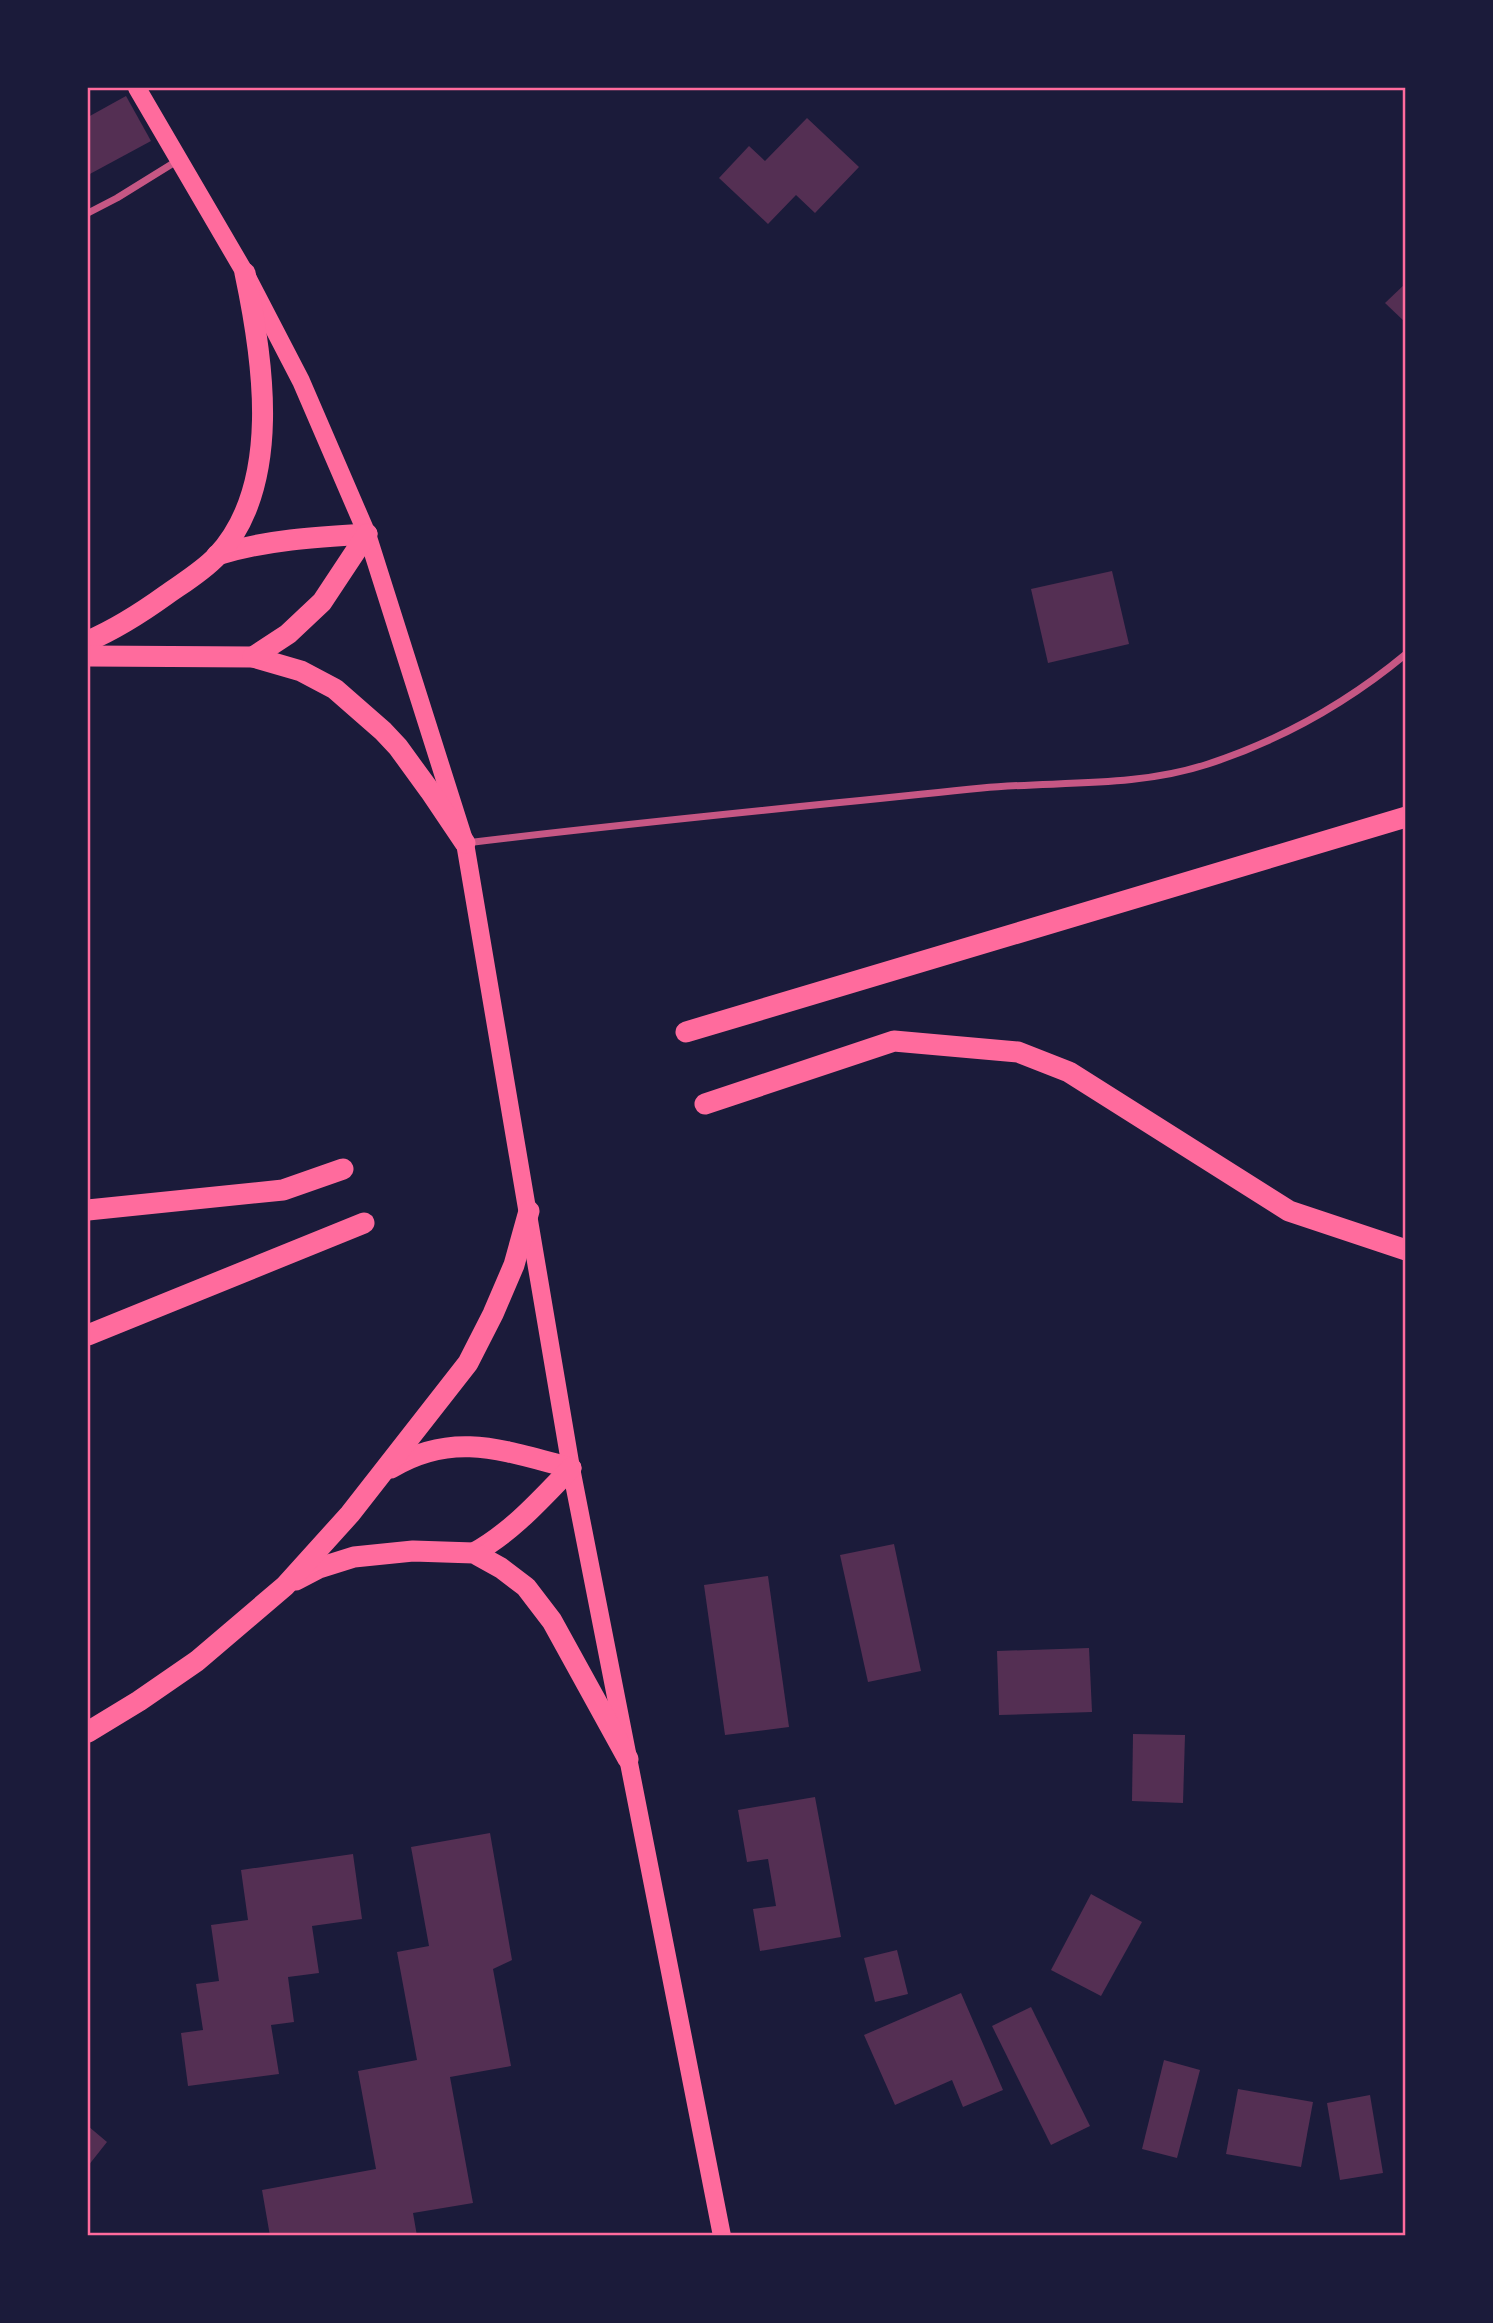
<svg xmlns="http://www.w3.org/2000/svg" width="1493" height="2323" font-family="Ubuntu,sans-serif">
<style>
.building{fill:#542f53}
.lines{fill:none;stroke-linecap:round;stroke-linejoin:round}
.minor{stroke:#c65784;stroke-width:7}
.primary{stroke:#ff6b9d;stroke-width:18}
.motorway{stroke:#ff6b9d;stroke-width:21}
.neatline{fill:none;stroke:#ff6b9d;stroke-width:2.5}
</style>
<rect width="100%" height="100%" fill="#1b1b3a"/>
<g class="building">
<path d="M126 96 151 141 88 175V117Z"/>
<path d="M807 118 859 167 815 213 796 195 768 224 719 178 749 146 765 161Z"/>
<path d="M1406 283V323L1385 303Z"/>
<path d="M1112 571 1129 644 1048 663 1031 589Z"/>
<path d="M894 1544 921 1671 868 1682 840 1555Z"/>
<path d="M768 1576 789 1727 725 1735 704 1585Z"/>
<path d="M1089 1648 1092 1712 999 1715 997 1651Z"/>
<path d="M1133 1734 1185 1735 1183 1803 1132 1801Z"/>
<path d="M815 1797 841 1937 760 1951 753 1909 776 1906 768 1859 747 1862 738 1810Z"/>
<path d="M490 1833 512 1960 493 1969 511 2066 450 2077 473 2203 413 2213 417 2236H270L262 2190 376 2169 358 2071 417 2060 397 1952 429 1946 411 1847Z"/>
<path d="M353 1854 362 1919 312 1926 319 1973 288 1977 294 2022 271 2025 279 2074 188 2086 181 2033 203 2030 196 1984 219 1981 211 1925 248 1920 241 1870Z"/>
<path d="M1091 1894 1142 1922 1101 1996 1051 1970Z"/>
<path d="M897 1950 908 1994 875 2002 864 1958Z"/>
<path d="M961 1993 1003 2090 963 2107 952 2080 895 2105 864 2035Z"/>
<path d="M1031 2007 1090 2126 1051 2145 992 2026Z"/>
<path d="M1164 2060 1200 2070 1177 2158 1142 2149Z"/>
<path d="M1238 2089 1313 2102 1301 2167 1226 2154Z"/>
<path d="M1370 2095 1383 2173 1340 2180 1327 2103Z"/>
<path d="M88 2126 107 2142 88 2166Z"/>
</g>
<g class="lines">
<g class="minor">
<path d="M88 213 117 198 180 159"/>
<path d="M466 843C638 822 810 806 982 788 1057 781 1135 788 1208 764 1281 740 1347 703 1406 654"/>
</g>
<path class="primary" d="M137 88 245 273 301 381 367 534 465 843 571 1468 722 2236"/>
<g class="motorway">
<path d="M217 555C266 540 315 537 367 534"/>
<path d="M88 641C116 629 141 613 166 595 183 583 203 571 217 556 283 485 263 358 245 273"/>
<path d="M88 656 253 657 301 671 335 689 383 731 398 747 430 791 465 843"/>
<path d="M253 657 288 634 322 602 367 534"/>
<path d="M686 1032 1406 817"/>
<path d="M705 1104 894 1041 1018 1052 1069 1072 1289 1211 1406 1250"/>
<path d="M88 1210 283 1190 343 1169"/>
<path d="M88 1335 364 1223"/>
<path d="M391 1468C454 1430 505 1451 571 1468"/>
<path d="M474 1553C512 1532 541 1499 571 1468"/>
<path d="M296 1580 319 1568 354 1557 413 1551 474 1553 501 1568 526 1587 552 1621 628 1759"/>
<path d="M88 1732 139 1701 197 1661 285 1586 350 1514 468 1363 493 1314 514 1265 529 1211"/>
</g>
</g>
<rect width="1493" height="2323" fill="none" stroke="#1b1b3a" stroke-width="178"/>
<rect x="89" y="89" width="1315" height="2145" class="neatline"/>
</svg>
